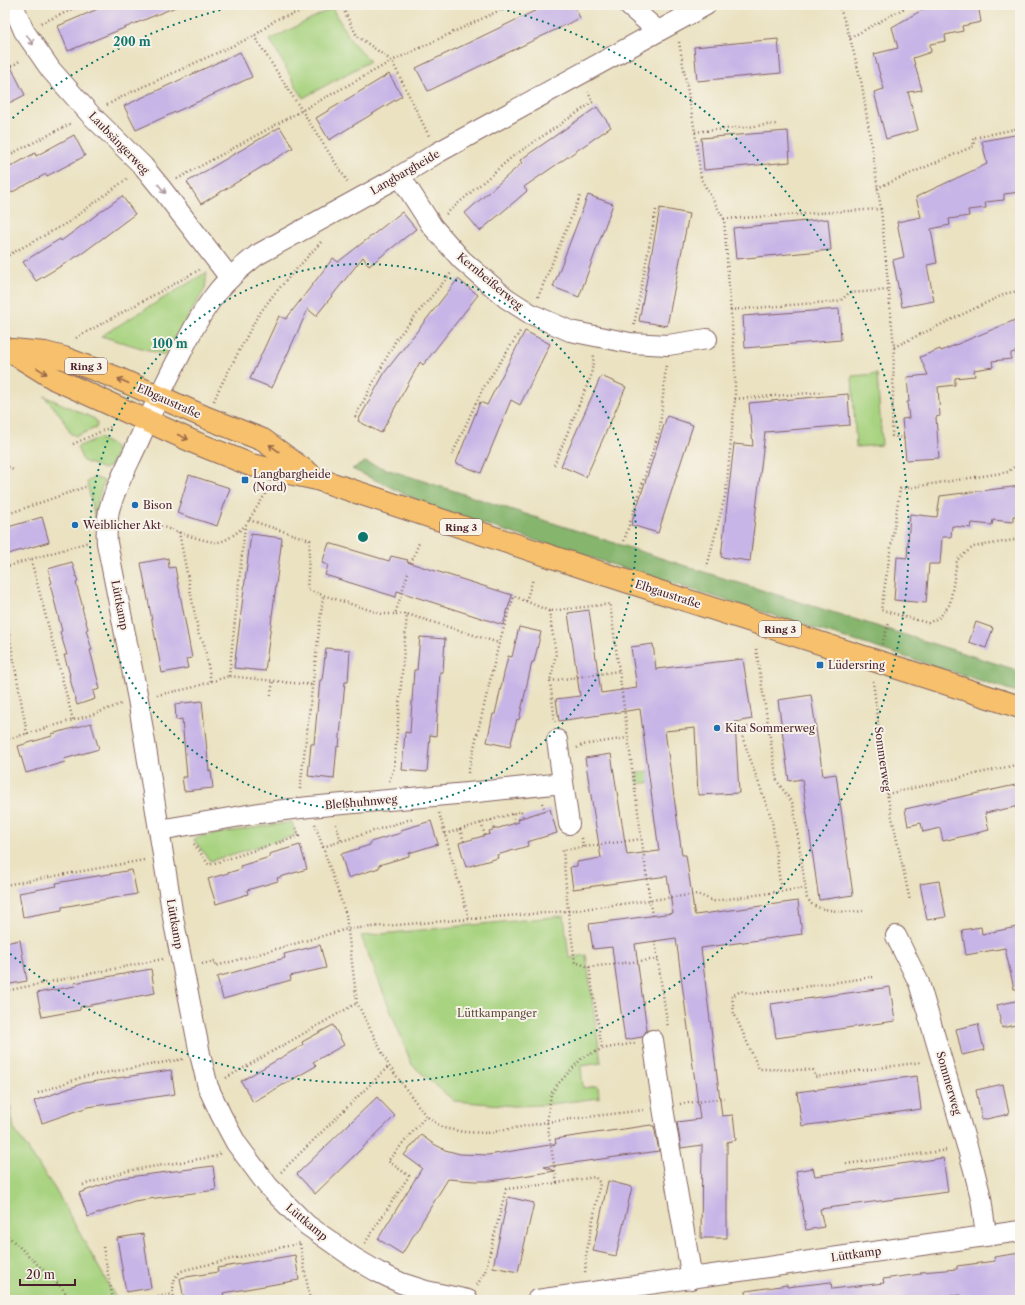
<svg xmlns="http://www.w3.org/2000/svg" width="1025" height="1305" font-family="'Libre Caslon Text',serif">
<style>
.green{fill:#a8d380;stroke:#797956}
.forest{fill:#86b56e;stroke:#686a4c}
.building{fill:#c8b5e7}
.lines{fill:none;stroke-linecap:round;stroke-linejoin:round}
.minor-casing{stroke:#826360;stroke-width:22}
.primary-casing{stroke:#826360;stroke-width:24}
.path{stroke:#826360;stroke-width:2.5;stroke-dasharray:1 3;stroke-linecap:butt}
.minor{stroke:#fff;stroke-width:20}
.primary{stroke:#f7c06c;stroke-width:22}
.oneway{stroke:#ae9aa0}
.oneway2{stroke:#986748}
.ring{fill:none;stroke:#0f766e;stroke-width:2;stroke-dasharray:2 4}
.poi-dot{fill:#1f6fb2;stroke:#f7f3e8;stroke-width:1.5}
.labels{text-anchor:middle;stroke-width:4;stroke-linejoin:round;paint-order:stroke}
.shield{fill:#f7f3e8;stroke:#7e5f64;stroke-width:1}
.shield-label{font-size:10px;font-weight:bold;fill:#4a1f2b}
.street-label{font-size:11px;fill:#4a1f2b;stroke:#f7f3e8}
.poi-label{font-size:11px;fill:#4a1f2b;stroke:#f7f3e8;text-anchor:start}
.park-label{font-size:11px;fill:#624c40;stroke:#f7f3e8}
.centre{fill:#0f766e;stroke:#f7f3e8;stroke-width:2}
.ring-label{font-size:12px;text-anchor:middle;font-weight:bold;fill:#0f766e;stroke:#f7f3e8;stroke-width:4;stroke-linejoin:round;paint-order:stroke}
</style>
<rect width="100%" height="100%" fill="#f7f3e8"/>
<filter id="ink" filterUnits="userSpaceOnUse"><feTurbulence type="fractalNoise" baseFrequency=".025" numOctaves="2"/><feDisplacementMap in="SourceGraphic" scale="8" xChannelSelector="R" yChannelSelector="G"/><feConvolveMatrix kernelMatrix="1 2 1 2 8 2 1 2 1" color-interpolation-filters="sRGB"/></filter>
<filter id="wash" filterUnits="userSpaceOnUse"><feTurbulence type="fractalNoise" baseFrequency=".012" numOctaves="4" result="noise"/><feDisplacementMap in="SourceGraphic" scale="16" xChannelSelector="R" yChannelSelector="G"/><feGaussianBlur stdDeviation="0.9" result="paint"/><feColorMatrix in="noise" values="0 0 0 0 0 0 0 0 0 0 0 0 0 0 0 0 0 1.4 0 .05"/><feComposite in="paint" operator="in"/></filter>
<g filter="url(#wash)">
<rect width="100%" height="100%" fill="#eae2c1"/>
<g class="green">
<path d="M332 8 352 42 370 61 303 98 270 40Z"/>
<path d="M207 272 205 289 165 355 101 336Z"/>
<path d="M877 374 882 445 856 447 852 376Z"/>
<path d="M44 396 95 419 97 424 96 428 76 436 71 434 61 416Z"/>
<path d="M99 438 114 446 116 453 110 466 104 469 83 461 77 447Z"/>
<path d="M94 477 104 481 97 502 95 519 87 482Z"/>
<path d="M666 768 668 780 638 784 636 773Z"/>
<path d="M292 822 296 835 210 861 194 840 202 836Z"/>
<path d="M564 916 569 958 586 955 601 1063 581 1066 583 1088 598 1086 599 1098 543 1105 514 1106 454 1101 412 1065 361 936Z"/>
<path d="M5 1067 14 1129 55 1189 117 1300H15L5 1290Z"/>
</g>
<path class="forest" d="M365 462 704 572 1020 671V693L436 509 352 469Z"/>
<g id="blocks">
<g class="building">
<path d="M107 5H178V6L68 51 58 26Z"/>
<path d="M547 5H574L580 18 428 91 416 68Z"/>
<path d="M931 5H978L981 22 962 26 963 31 945 35 946 41 930 44 931 52 913 58 922 90 908 92 918 130 886 139 874 92 884 89 874 54 898 48 892 27Z"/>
<path d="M778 39 781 73 697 81 694 47Z"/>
<path d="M240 52 252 77 136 130 124 106Z"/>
<path d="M5 55 25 95 5 105Z"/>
<path d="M389 74 402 96 329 140 316 118Z"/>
<path d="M597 107 611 127 524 187 527 191 480 231 465 213 522 163 520 160Z"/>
<path d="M280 127 293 148 201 204 187 182Z"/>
<path d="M788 131 790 162 704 170 701 138Z"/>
<path d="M1020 134V192L1004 194V200L985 202 986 208 968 210 969 216 949 219 950 225 931 229 937 263 927 265 934 301 902 307 893 260 904 257 897 222 921 217 916 197 987 164 982 141Z"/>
<path d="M74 135 85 156 47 176 46 174 5 196V170L35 153 36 156Z"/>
<path d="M588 195 613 204 579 297 553 287Z"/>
<path d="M122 196 135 214 84 252 36 281 23 262 60 239 61 241Z"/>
<path d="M660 208 689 214 667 326 639 321Z"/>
<path d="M402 212 416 229 369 266 363 257 316 316 308 309 272 388 250 379 279 316 286 319 333 258 338 262Z"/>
<path d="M828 219 831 250 736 259 733 228Z"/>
<path d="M458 279 478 295 423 365 420 362 381 433 358 421 385 372Z"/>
<path d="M839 309 841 340 745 348 743 316Z"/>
<path d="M1020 318V351L1011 353V359L992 361 993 367 974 370 975 376 955 378V385L938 387 940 416 936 417 939 458 906 460 902 419 909 418 907 402H909L907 377 928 375 920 357 940 349 941 351Z"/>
<path d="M525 331 550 344 520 405 511 400 481 473 456 463 480 402 487 405Z"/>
<path d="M601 376 626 387 586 477 561 466Z"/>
<path d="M848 394 850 425 765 432 750 561 721 557 734 444 753 446 749 403Z"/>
<path d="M667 416 693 425 658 533 631 525Z"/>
<path d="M189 475 230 488 217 526 177 513Z"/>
<path d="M1020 486V516H1013V522L993 520 992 525 972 523 971 528 952 526 951 537H942L940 564H929L926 603 894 600 897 557 907 558 910 514 937 517 940 496Z"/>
<path d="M42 517 49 542 5 555V528Z"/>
<path d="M251 534 282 538 265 671 234 668Z"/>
<path d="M329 543 389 561 391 556 408 560 407 562 512 595 503 625 397 591 396 597 325 575 328 565 322 563Z"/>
<path d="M168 558 169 568 175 567 192 658 186 659 188 668 162 673 141 563Z"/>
<path d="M72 562 78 582 76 583 83 608H82L88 629 86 630 92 650H90L100 689 93 691 95 699 77 705 69 675H70L64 655H67L60 632 62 631 50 584 52 583 48 569Z"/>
<path d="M589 610 601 693 637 688 631 647 653 644 656 669 743 659 752 719 735 722 739 793 698 795 695 728 665 731 682 855H686L694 911 695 915 798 901 802 934 701 948 722 1116 733 1115 736 1140 727 1142V1238H701L702 1145 681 1148 677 1122 700 1119 676 938 635 944 647 1030 642 1037 625 1040 612 947 593 949 589 924 673 913 667 876 573 889 570 867 577 866V862L601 858 585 758 611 754 627 855 659 851 640 709 559 721 556 699 580 696 568 613Z"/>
<path d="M976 622 993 628 986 648 969 642Z"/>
<path d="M519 627 541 632 534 662H532L519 720 517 719 510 747 487 742 493 714H495L508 656 512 657Z"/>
<path d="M420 637 445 639 443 672H440L436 736 430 735 427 772 402 770 405 732 410 733 414 670H417Z"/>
<path d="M326 648 350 650 348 682H345L339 747 337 746 334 779 308 776 311 744H314L320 680H322Z"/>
<path d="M811 695 823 776 836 774 853 895 819 900 802 779 789 781 778 700Z"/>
<path d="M202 701 209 771H211L213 788 184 791 182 777H187L182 719 176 720 175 704Z"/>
<path d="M91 723 99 749 64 759 65 762 26 773 18 746 52 736V734Z"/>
<path d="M1020 784V806L985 813 989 830 943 841 940 828 923 832 921 823 908 826 905 809Z"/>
<path d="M550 809 557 833 527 842 528 846 497 855 498 858 466 867 459 843 490 834 489 831 519 822 518 819Z"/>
<path d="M431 821 438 844 409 853V856L379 865V868L348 878 341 854 370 845V842L401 833V830Z"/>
<path d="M300 845 307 869 277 878 278 881 247 890 248 894 216 904 208 879 241 869 240 866 270 857 269 854Z"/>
<path d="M132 870 137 894 62 907V910L23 917 19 893 57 886 56 883Z"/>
<path d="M939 881 946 917 927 920 920 884Z"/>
<path d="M981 927 982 934 1017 927 1018 932H1020V989H1014L1005 948 966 955 962 930Z"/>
<path d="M20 940 27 981 5 985V943Z"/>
<path d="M320 945 326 968 290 976 291 980 223 999 217 977 285 958 284 954Z"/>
<path d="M151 969 155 993 80 1007V1010L42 1017 37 993 75 986 74 983Z"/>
<path d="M890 987 895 1021 776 1038 771 1004Z"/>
<path d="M1020 1000V1024L1002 1028 997 1005Z"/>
<path d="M978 1024 984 1050 962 1055 956 1029Z"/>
<path d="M333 1025 344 1045 313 1062 316 1066 253 1102 241 1081 303 1045 302 1042Z"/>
<path d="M171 1070 175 1094 88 1107 42 1123 34 1101 84 1083Z"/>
<path d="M917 1076 921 1109 802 1126 797 1092Z"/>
<path d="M1003 1084 1009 1114 982 1120 976 1090Z"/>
<path d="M377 1097 395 1116 315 1194 297 1174Z"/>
<path d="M651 1125 652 1126H654L659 1151 544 1167 555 1171 491 1181H474L448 1179 402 1254 378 1239 422 1168 404 1155 421 1135 432 1143 445 1150 460 1154 488 1155 556 1144 555 1139Z"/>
<path d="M943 1158 948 1192 820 1209 824 1227 806 1230 796 1171 813 1168 815 1176Z"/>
<path d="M213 1166 216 1190 134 1201 88 1217 79 1193 121 1178Z"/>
<path d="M608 1181 632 1187 616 1256 593 1251Z"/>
<path d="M508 1197 534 1203 518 1272 493 1267Z"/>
<path d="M143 1234 151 1288 126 1292 117 1238Z"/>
<path d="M1020 1253V1296L993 1300H961V1295L929 1298 930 1300H747L746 1291 787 1285V1287L831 1282 832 1289 884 1283 883 1279 921 1274V1272L957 1269V1266L995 1261 994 1257Z"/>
<path d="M295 1255 299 1280 223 1293 224 1296 203 1300H184L180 1278 218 1272 217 1268Z"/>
</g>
</g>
</g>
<g filter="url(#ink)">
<use href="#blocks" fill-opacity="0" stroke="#826360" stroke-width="1"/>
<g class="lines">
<g class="minor-casing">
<g id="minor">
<path d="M13 5 24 31 51 70 90 114 143 166 161 188 230 278"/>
<path d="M628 5 658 31"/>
<path d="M400 176 432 226 462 260 506 298 531 314 570 331 630 343 668 345 707 339"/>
<path d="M557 740 569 824"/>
<path d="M159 830 259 813 309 807 468 793 563 783"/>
<path d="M896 936 919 983 974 1170 981 1198 986 1235"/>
<path d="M653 1040 663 1108 692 1279"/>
<path d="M468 1300 426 1291 401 1283 378 1272 354 1258 307 1225 268 1186 236 1143 221 1115 208 1087 200 1054 187 988 174 923 138 699 107 543C106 532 107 521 109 510 116 485 129 463 139 440 152 411 165 383 180 355 190 334 201 313 215 295 227 279 242 267 257 255L400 176 437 153 706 5"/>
<path d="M537 1300 1020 1231"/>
</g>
</g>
<g class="primary-casing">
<g id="primary">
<path d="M5 348 55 379 196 443 251 465 317 479 604 574 1020 707"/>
<path d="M12 350 45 353 64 358 117 378 207 418 263 440 311 475"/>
</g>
</g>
<g class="path">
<path d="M341 5 357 36 392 61 429 136"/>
<path d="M839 5 850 38 862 85 881 209 894 347 892 436 907 439"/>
<path d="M41 23 83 5"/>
<path d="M254 36 349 184"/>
<path d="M850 38 910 5"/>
<path d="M679 42 695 132 701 179 724 219 735 367V399L726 492 707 567"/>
<path d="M5 71 21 60"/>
<path d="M107 105 125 95 254 36 277 19 321 5"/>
<path d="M695 132 776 124"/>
<path d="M5 157 72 123"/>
<path d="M177 179 392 61 511 5"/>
<path d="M877 188 974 146 973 138 1020 128"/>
<path d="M446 214 512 157 593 102 588 92"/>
<path d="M724 219 881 209"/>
<path d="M5 257 67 223 128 178"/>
<path d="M538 297 581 194"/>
<path d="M730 310 840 301 849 293 888 290"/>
<path d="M634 325 656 210"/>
<path d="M76 338 199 270"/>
<path d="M894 347 1007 293 1020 291"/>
<path d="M735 399 823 392"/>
<path d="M214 401 219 389 257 317 274 294 321 242"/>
<path d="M355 417 397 338 451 273"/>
<path d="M73 444 111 427"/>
<path d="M452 455 482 390 521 330"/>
<path d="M1020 462 1008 472 900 489 881 610 928 623 940 617 950 604 957 560 973 547 1020 539"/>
<path d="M5 465 13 470"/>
<path d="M554 465 591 376 594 355"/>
<path d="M5 515 85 487"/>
<path d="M249 520 310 540 307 590 382 614H395"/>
<path d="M157 525C170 529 206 543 218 542 228 541 237 532 245 526"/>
<path d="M179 532 199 636 204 643 211 682"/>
<path d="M624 541 660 428 666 364"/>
<path d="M31 560 73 720"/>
<path d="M411 563 419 543"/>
<path d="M5 567 89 542"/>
<path d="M408 573 395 614H407L499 643"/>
<path d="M526 601 533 579"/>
<path d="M5 611 27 734"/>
<path d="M549 611 556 654 550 681 555 722"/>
<path d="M882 644 889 623"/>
<path d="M756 649 777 781 793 804 807 898C809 900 810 903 813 905 824 911 850 913 863 911"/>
<path d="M229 676 245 526 268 490"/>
<path d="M550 681 619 671"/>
<path d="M873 681 887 794 910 901"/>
<path d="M157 695 191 688 229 676 312 685"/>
<path d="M271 695 273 680"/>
<path d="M768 724 741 728 743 739 772 820 781 891"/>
<path d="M5 740 94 714 121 704"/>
<path d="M577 748 582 745 627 738"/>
<path d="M468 773 499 643 514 596 549 611 610 604 652 916"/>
<path d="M389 781 394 768 407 614"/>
<path d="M300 789 323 597"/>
<path d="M887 794 1020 764"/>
<path d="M542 803 545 810"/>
<path d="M439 813 469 919"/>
<path d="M512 814 514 823"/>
<path d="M491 820 494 829"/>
<path d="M481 823 485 835"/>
<path d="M315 824 346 915 357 1003 389 1066 426 1116 443 1128 464 1132 488 1133 547 1122 644 1110"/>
<path d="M336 824 341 841"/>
<path d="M460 829 464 842"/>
<path d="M445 834 521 811 523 817"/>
<path d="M582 838 583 847"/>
<path d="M194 844 209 865 299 836 296 828"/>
<path d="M323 847 414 818"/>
<path d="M5 885 144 860"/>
<path d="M655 941 668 1028"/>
<path d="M658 959 589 967 575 962 568 911 697 894 714 901 805 888"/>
<path d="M202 964 215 961 216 966 347 929 568 911 563 850 641 839"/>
<path d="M589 967 602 1049"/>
<path d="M873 977 754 994 741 991 732 996 734 1013 759 1069 813 1070 815 1077 922 1062"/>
<path d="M5 991 163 959"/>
<path d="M226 1078 357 1003"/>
<path d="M38 1093 82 1077 183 1059"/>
<path d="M680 1104 724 1098"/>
<path d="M846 1164 948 1150"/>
<path d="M281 1172 389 1066"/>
<path d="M557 1183 547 1122 551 1094 557 1085 583 1057 602 1049 635 1043"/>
<path d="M83 1185 127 1171 217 1156 220 1153"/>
<path d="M5 1233 62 1288 71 1300"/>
<path d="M365 1243 409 1176 388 1161 426 1116"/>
<path d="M300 1244 310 1300"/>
<path d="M103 1247 113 1300"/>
<path d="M477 1285 485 1272 506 1189 557 1183 595 1177 600 1183 586 1256 585 1274"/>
<path d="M142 1300 173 1294"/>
<path d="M174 1300C173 1287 171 1276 184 1270L301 1243"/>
</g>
<use href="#minor" class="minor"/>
<use href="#primary" class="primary"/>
</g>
<defs><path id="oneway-shaft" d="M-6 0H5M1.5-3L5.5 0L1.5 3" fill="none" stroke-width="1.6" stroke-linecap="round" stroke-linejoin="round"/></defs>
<g class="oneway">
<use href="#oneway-shaft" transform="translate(30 40) rotate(57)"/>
<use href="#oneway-shaft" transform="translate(162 189) rotate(51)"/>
</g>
<g class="oneway2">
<use href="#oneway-shaft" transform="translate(42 371) rotate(32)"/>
<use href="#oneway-shaft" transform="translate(123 381) rotate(-157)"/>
<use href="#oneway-shaft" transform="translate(183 437) rotate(25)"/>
<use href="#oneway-shaft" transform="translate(274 448) rotate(-144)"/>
</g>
</g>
<g class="ring">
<circle cx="363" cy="537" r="273"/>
<path d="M8 122A546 546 0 0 1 236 6M490 6A546 546 0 1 1 8 952"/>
</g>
<g class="poi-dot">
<rect x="241" y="476" width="8" height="8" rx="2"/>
<circle cx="135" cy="505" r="4"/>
<circle cx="75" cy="525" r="4"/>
<rect x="816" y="661" width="8" height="8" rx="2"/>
<circle cx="717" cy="728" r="4"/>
</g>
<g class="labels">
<g class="shield">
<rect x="65" y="358" width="42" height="16" rx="3"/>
<rect x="440" y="519" width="42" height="16" rx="3"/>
<rect x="759" y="621" width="42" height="16" rx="3"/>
</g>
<g class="shield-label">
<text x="86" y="370">Ring 3</text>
<text x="461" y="531">Ring 3</text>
<text x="780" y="633">Ring 3</text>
</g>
<g class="street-label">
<text transform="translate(119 143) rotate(46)" y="4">Laubsängerweg</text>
<text transform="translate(405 172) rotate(-30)" y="4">Langbargheide</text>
<text transform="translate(490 281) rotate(40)" y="4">Kernbeißerweg</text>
<text transform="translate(169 401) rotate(24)" y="4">Elbgaustraße</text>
<text transform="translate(668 594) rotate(18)" y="4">Elbgaustraße</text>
<text transform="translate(120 605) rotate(79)" y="4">Lüttkamp</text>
<text transform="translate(883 759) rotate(82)" y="4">Sommerweg</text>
<text transform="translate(361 802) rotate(-5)" y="4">Bleßhuhnweg</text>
<text transform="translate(175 924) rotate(80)" y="4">Lüttkamp</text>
<text transform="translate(949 1083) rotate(74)" y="4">Sommerweg</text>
<text transform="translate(307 1222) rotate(40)" y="4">Lüttkamp</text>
<text transform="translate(856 1254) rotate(-8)" y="4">Lüttkamp</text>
</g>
<g class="poi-label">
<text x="253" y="478">Langbargheide<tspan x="253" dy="13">(Nord)</tspan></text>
<text x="143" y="509">Bison</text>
<text x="83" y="529">Weiblicher Akt</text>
<text x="828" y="669">Lüdersring</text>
<text x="725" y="732">Kita Sommerweg</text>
</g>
<g class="park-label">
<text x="497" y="1017">Lüttkampanger</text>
</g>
</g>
<circle cx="363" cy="537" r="6" class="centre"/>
<g class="ring-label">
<text x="132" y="46">200 m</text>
<text x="170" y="348">100 m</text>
</g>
<rect width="1025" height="1305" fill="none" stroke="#f7f3e8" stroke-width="20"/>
<path d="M20 1279v6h55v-6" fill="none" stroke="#4a1f2b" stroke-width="2"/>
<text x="26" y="1279" font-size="12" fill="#4a1f2b" stroke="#f7f3e8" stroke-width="3" paint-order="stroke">20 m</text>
</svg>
